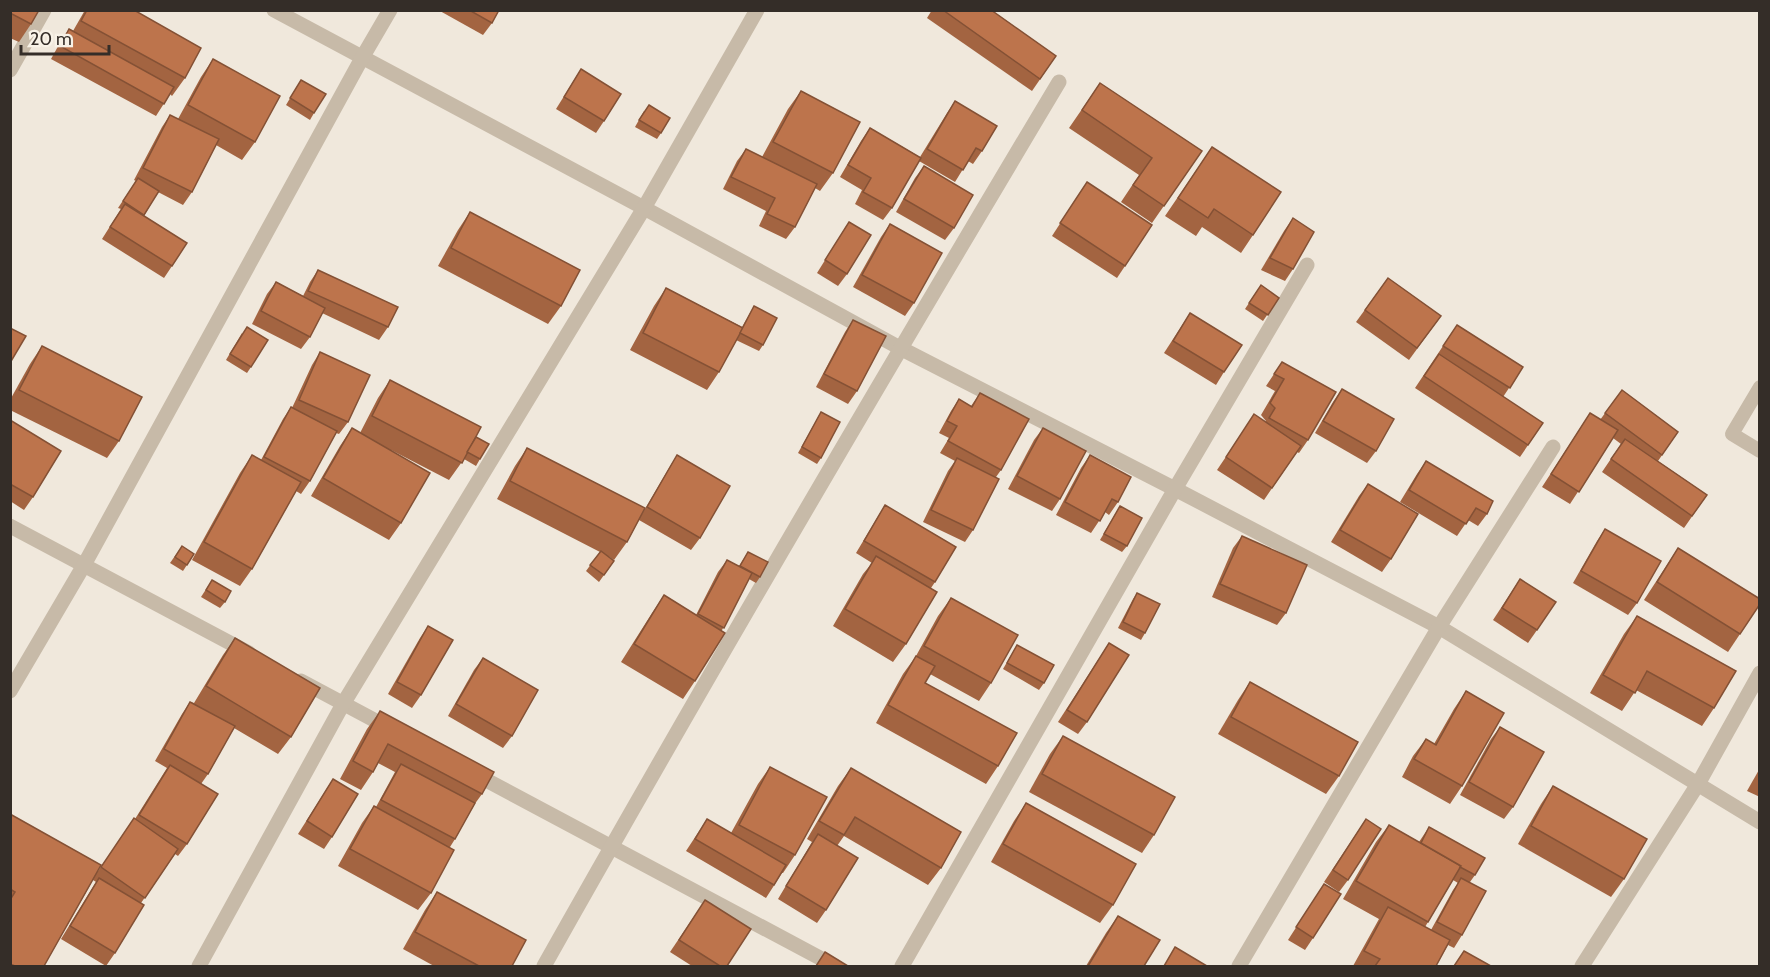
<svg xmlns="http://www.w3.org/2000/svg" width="1770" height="977" font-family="Cabin,sans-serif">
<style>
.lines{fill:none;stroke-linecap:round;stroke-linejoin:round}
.service{stroke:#c7baa8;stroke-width:14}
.minor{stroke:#c7baa8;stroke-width:15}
.wall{fill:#a36441;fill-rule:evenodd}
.building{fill:#bd744c;stroke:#845135;stroke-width:1.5}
</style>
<rect width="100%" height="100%" fill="#f0e8dc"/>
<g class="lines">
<path class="service" d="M1760 387 1732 434 1760 451"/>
<g class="minor">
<path d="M274 10 644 208 900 348 1175 489 1439 627 1760 822"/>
<path d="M10 70 44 10"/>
<path d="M10 526 249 653"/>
<path d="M301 681 391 729"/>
<path d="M10 691 84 565 362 58 390 10"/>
<path d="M471 772 835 966"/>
<path d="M199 966 343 704 644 208 757 10"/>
<path d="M544 966C711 669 884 375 1059 82"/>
<path d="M902 966 1175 489 1307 265"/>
<path d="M1239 966 1439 627 1553 447"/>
<path d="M1582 966 1698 784 1760 673"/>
</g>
</g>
<g class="wall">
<path d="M10 10 31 24 19 42 10 38Z"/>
<path d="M85 10H134L185 78 172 96 170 94 156 116 51 59 61 41 69 29 73 31Z"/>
<path d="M441 10H499L492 23 483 35 440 11Z"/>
<path d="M932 10H991L1056 56 1032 91 927 18Z"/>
<path d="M213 59 255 142 242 160 216 145 192 192 183 205 158 192 144 216 172 266 164 278 102 239 121 209 118 208 136 181 134 180 162 127 170 115 178 119 201 77Z"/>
<path d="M581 69 604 121 596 133 556 109Z"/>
<path d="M301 80 314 113 310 120 286 105Z"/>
<path d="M1100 83 1202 151 1152 223 1121 202 1139 175 1069 128Z"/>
<path d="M801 91 833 173 820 191 815 188 795 227 786 239 759 226 766 211 723 189 737 161 746 149 762 157 788 109Z"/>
<path d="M955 101 982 151 973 164 968 161 955 182 919 161 892 208 883 220 855 204 862 190 840 177 861 141 870 128 920 157 947 113Z"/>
<path d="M644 111 661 133 657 139 635 127Z"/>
<path d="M1212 147 1253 235 1241 253 1202 227 1196 236 1165 216Z"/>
<path d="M924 166 954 228 945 240 896 212 915 178Z"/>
<path d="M1087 182 1125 266 1117 278 1052 236Z"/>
<path d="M470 212 561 306 548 324 438 266 458 230Z"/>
<path d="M1293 218V269L1285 281 1261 270 1284 231Z"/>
<path d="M849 222 847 274 838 286 817 273Z"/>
<path d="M890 224 914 303 905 316 853 287 881 237Z"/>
<path d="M318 270 388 327 379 340 322 313 310 337 301 349 252 324 267 294 276 282 303 296 310 282Z"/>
<path d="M1388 278 1441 316 1409 360 1356 322Z"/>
<path d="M1261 285 1279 298 1263 321 1245 309Z"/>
<path d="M666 288 742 327 754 306 763 345 759 351 736 340 719 372 707 390 630 350 654 306Z"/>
<path d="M1190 313 1224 372 1216 385 1164 353Z"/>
<path d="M853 320 857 391 848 404 816 387 845 332Z"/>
<path d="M1457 325 1523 367 1503 397 1543 423 1520 457 1415 388Z"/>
<path d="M242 333 251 367 247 373 226 360Z"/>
<path d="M42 346 119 441 107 458 10 410V400L30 364Z"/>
<path d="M320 352 348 422 339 434 336 433 310 481 301 494 296 491 252 569 240 586 192 560 240 473 252 455 261 460 283 419 291 407 292 408 312 365Z"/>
<path d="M1282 362 1308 440 1299 453 1297 452 1264 500 1217 470 1246 427 1266 422V421L1261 415 1275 391 1266 386Z"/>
<path d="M390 380 475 438 480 459 476 466 464 459 449 480 391 450 401 523 389 540 311 496 340 446 352 428 360 433 378 398Z"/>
<path d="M1342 389 1376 451 1367 463 1315 433 1333 402Z"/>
<path d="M1622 390 1678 432 1658 461 1707 495 1684 528 1602 472 1621 444 1613 438 1570 504 1542 487 1590 413 1600 420Z"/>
<path d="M980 393 1001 470 996 477 973 530 965 542 923 522 948 471 955 461 940 453 949 438 939 433 951 411 959 399 971 406Z"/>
<path d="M821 412V458L817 464 798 453Z"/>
<path d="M10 420 33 497 24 510 10 501Z"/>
<path d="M1043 428 1060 499 1052 511 1008 489 1034 440Z"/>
<path d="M527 448 642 514 669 468 677 455 700 538 691 550 639 520 627 542 614 560 608 556 614 561 599 582 586 571 600 552 497 499 515 466Z"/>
<path d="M1090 455 1118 502 1109 515 1105 512 1091 533 1056 515 1081 468Z"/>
<path d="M1426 461 1487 514 1478 526 1468 520 1457 536 1400 502 1417 474Z"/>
<path d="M1368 484 1391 559 1382 572 1331 542 1359 496Z"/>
<path d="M885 505 935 582 931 588 906 644 893 662 833 626 863 574 872 563 856 553 877 518Z"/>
<path d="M1120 506 1127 546 1122 552 1100 540Z"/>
<path d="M1605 529 1637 603 1628 615 1573 583 1597 541Z"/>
<path d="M1242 536 1286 613 1277 625 1212 597 1233 548Z"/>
<path d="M182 546 194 554 183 571 170 563Z"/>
<path d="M1678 548 1740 634 1728 652 1644 600Z"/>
<path d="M748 552 760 577 756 583 749 579 695 681 683 699 621 662 652 613 664 595 696 615 718 572 727 560 739 566Z"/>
<path d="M1520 579 1537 630 1528 643 1493 620Z"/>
<path d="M212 580 225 602 220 608 201 597Z"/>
<path d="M1137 593 1145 633 1141 640 1118 628 1133 599Z"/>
<path d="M951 598 991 683 979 701 930 674 925 683 998 766 986 784 876 723 903 674 916 656 938 616Z"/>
<path d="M1637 616 1714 708 1702 726 1636 690 1622 711 1590 693 1624 634Z"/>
<path d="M428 626 421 695 412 708 388 694 420 638Z"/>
<path d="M235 638 291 737 278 754 234 728 208 774 201 784 187 844 178 856 175 854 141 903 115 953 106 966 61 939 96 882 93 880 44 966H10V814L98 871 135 819 167 768 155 761 182 714 190 702 194 703 223 655Z"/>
<path d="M1109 643 1087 722 1078 734 1058 722Z"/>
<path d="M1017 645 1044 683 1039 690 1003 669Z"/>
<path d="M483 658 512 736 503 748 448 716 474 670Z"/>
<path d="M1250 682 1339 776 1326 794 1218 734 1238 700Z"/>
<path d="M1466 691 1462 786 1450 804 1402 777 1413 756 1426 739 1434 744 1454 709Z"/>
<path d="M380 711 482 794 474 805 455 839 450 847 431 893 418 910 338 866 362 823 374 806 376 807 395 772 378 763 373 772 361 790 340 779 367 729Z"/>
<path d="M1500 727 1513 807 1504 819 1460 795 1491 739Z"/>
<path d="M1063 736 1154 835 1142 853 1029 792 1050 754Z"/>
<path d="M770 767 795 855 783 873H782L766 898 686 851 707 819 731 833 758 784Z"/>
<path d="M851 768 941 868 928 885 844 836 837 846 826 910 817 923 778 899 812 842 807 839 838 786Z"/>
<path d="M1760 768V797L1747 791Z"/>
<path d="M333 779 332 837 324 849 298 834Z"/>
<path d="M1553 786 1624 879 1611 897 1518 844 1541 804Z"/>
<path d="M1026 803 1113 905 1100 923 991 862 1014 821Z"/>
<path d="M1366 819 1348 880 1339 892 1324 882Z"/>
<path d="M1389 825 1419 842 1429 827 1475 875 1470 882 1462 935 1454 948 1448 945 1436 966H1353L1379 919 1343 899 1376 842ZM1453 880 1458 883 1453 890 1431 930 1425 927Z"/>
<path d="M1324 884 1313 938 1305 950 1288 940Z"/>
<path d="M437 892 512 966H434L403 949 425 910Z"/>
<path d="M697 912 727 966H692L670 952Z"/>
<path d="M1118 916 1144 966H1086L1106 933Z"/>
</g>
<g class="building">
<path d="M10 10H39L31 24 10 13Z"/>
<path d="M87 10H134L201 48 185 78 81 21Z"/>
<path d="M469 10H499L492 23Z"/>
<path d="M943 10H991L1056 56 1040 79Z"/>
<path d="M69 29 174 87 164 104 60 46Z"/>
<path d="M213 59 280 96 255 142 188 105Z"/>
<path d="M581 69 621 94 604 121 564 97Z"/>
<path d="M301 80 326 94 314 113 290 98Z"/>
<path d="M1100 83 1202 151 1164 206 1133 185 1152 158 1082 110Z"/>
<path d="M801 91 860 122 833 173 773 142Z"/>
<path d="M955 101 997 126 982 151 976 148 963 170 927 149Z"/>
<path d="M649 105 670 118 661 133 639 120Z"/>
<path d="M170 115 219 139 192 192 143 168Z"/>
<path d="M870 128 921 158 892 208 863 192 871 178 848 165Z"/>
<path d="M1212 147 1281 192 1253 235 1214 209 1208 218 1178 198Z"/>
<path d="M746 149 817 184 795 227 767 214 775 198 731 177Z"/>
<path d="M924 166 973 195 954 228 904 199Z"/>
<path d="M138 178 159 191 144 215 123 201Z"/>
<path d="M1087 182 1152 225 1125 266 1060 223Z"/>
<path d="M125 204 187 243 172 266 110 227Z"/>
<path d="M470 212 580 270 561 306 451 248Z"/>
<path d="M1293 218 1314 232 1293 269 1270 258Z"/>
<path d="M849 222 871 235 847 274 825 260Z"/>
<path d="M890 224 942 253 914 303 862 275Z"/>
<path d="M318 270 398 307 388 327 308 291Z"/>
<path d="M1388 278 1441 316 1417 348 1365 310Z"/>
<path d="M276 282 325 308 310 337 261 311Z"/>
<path d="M1261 285 1279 298 1268 315 1249 303Z"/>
<path d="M666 288 743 328 719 372 643 333Z"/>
<path d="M754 306 777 318 763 345 740 333Z"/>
<path d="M1190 313 1242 345 1224 372 1173 341Z"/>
<path d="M853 320 886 336 857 391 824 374Z"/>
<path d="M1457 325 1523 367 1510 388 1443 346Z"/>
<path d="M247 327 268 340 251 367 230 354Z"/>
<path d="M10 328 26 336 10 363Z"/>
<path d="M42 346 142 397 119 441 19 390Z"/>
<path d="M320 352 370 375 348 422 299 400Z"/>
<path d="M1439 354 1543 423 1528 445 1424 376Z"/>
<path d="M1282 362 1336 392 1308 440 1269 418 1275 408 1270 403 1284 379 1274 374Z"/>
<path d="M390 380 481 427 462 463 372 416Z"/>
<path d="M1342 389 1394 419 1376 451 1323 421Z"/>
<path d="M1622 390 1678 432 1662 455 1605 413Z"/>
<path d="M980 393 1029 419 1001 470 948 441 957 426 947 421 959 399 972 407Z"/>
<path d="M291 407 337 431 310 481 264 457Z"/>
<path d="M821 412 840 422 821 458 802 447Z"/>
<path d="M1590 413 1618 430 1579 492 1551 474Z"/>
<path d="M1254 414 1301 446 1272 488 1226 457Z"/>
<path d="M10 420 61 451 33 497 10 484Z"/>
<path d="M352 428 430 473 401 523 323 478Z"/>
<path d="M1043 428 1086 451 1060 499 1017 476Z"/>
<path d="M476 437 489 444 480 459 467 452Z"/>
<path d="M1625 439 1707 495 1692 516 1611 459Z"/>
<path d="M527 448 645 508 627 542 510 481Z"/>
<path d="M252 455 301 482 252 569 204 542Z"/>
<path d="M677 455 730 486 700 538 647 507Z"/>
<path d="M1090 455 1131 477 1118 502 1112 499 1100 521 1065 502Z"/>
<path d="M957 458 999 479 973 530 931 510Z"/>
<path d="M1426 461 1493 501 1487 514 1476 508 1466 524 1409 490Z"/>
<path d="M1368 484 1418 514 1391 559 1340 530Z"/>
<path d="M885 505 956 547 935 582 864 541Z"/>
<path d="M1120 506 1142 518 1127 546 1104 534Z"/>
<path d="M1605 529 1661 561 1637 603 1581 571Z"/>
<path d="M1242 536 1307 565 1286 613 1220 584Z"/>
<path d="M182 546 194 554 187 565 175 557Z"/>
<path d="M1678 548 1760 599V604L1740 634 1657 582Z"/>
<path d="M601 551 614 561 604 575 590 565Z"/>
<path d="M748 552 768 562 760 577 740 566Z"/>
<path d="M876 556 937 592 906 644 845 609Z"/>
<path d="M727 560 752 573 724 628 698 614Z"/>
<path d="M1520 579 1556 602 1537 630 1502 608Z"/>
<path d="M212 580 231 591 225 602 206 590Z"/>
<path d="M1137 593 1160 604 1145 633 1123 622Z"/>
<path d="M664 595 725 633 695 681 634 644Z"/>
<path d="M951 598 1018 635 991 683 924 646Z"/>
<path d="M1637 616 1736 671 1714 708 1647 671 1635 693 1603 675Z"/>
<path d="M428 626 453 640 421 695 397 682Z"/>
<path d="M235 638 320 688 291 737 206 686Z"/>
<path d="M1109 643 1129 655 1087 722 1067 710Z"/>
<path d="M1017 645 1054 665 1044 683 1007 663Z"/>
<path d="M916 656 935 666 925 683 1017 733 998 766 888 705Z"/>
<path d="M483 658 538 690 512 736 456 704Z"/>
<path d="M1250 682 1358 742 1339 776 1231 717Z"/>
<path d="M1466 691 1504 713 1462 786 1414 759 1426 739 1436 745Z"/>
<path d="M190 702 235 726 208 774 164 749Z"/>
<path d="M380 711 494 772 482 794 388 744 373 772 353 761Z"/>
<path d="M1500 727 1544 752 1513 807 1469 782Z"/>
<path d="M1063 736 1175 797 1154 835 1042 774Z"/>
<path d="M401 764 475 803 455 839 381 800Z"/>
<path d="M170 765 218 794 187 844 139 815Z"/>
<path d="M770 767 827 797 795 855 739 825Z"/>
<path d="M851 768 961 832 941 868 855 817 844 835 819 821Z"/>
<path d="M333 779 358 794 332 837 307 821Z"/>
<path d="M1553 786 1647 839 1624 879 1531 826Z"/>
<path d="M1026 803 1136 864 1113 905 1003 844Z"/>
<path d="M374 806 454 850 431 893 350 849Z"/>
<path d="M10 814 101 865 44 966H15L10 964V900L15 892 10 889Z"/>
<path d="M134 818 178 849 145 898 101 867Z"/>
<path d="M707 819 786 865 774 885 695 839Z"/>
<path d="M1366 819 1381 829 1348 880 1333 870Z"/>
<path d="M1389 825 1461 866 1428 922 1356 881Z"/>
<path d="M1429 827 1485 858 1475 875 1460 867 1461 866 1421 843Z"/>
<path d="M818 834 858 858 826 910 786 886Z"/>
<path d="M99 878 144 905 115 953 70 926Z"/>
<path d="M1461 878 1486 891 1462 935 1437 922Z"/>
<path d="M1324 884 1341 894 1313 938 1296 927Z"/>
<path d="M437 892 526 940 512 966H479L415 932Z"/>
<path d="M705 900 751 929 727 966H720L679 940Z"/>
<path d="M1388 907 1450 940 1436 966H1375L1380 959 1364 951Z"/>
<path d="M1118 916 1160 940 1144 966H1088Z"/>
<path d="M1175 947 1207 966H1164Z"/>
<path d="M1464 951 1491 966H1454Z"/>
<path d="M825 952 848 966H816Z"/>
</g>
<rect width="1770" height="977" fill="none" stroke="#342d28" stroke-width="24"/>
<path d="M21 45v9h88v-9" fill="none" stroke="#342d28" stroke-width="3"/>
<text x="30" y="45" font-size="18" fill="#342d28" stroke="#f8f2e7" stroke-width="4.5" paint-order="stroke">20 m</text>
</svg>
